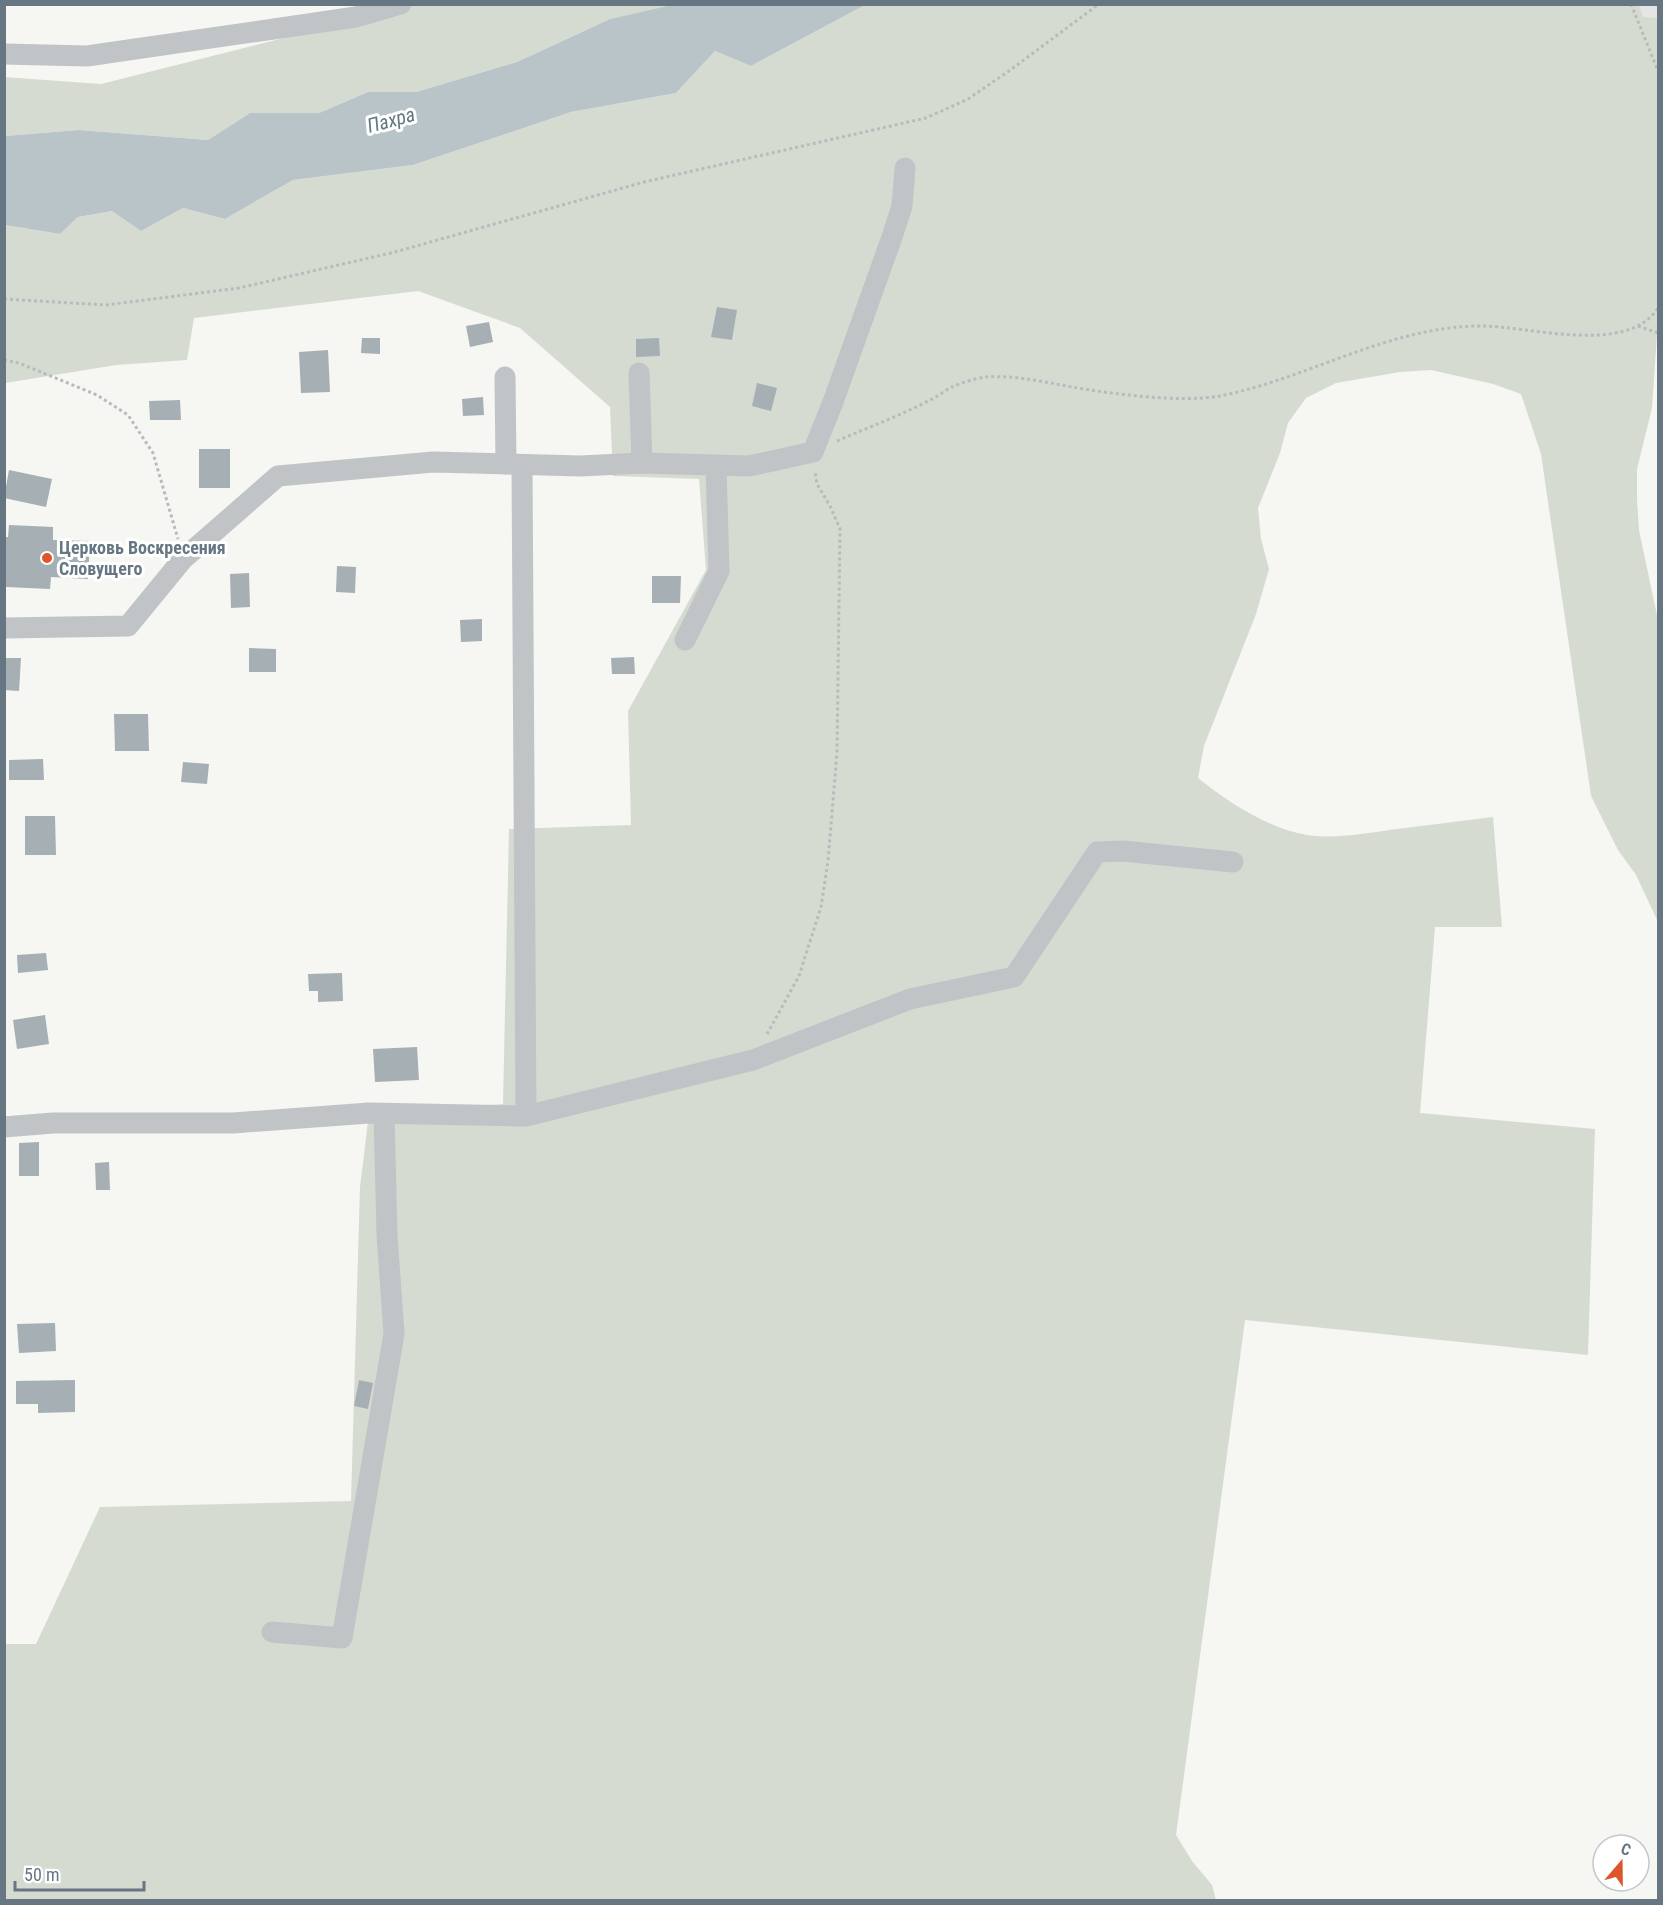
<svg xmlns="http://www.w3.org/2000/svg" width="1663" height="1905" font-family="'Roboto Condensed',sans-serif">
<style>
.built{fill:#e4e5e4}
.green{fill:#d6dbd2}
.water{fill:#b8c4c8}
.building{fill:#a6afb4}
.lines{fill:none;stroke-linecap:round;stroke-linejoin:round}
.path{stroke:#b8bbbd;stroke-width:3;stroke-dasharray:3 3;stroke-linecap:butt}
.minor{stroke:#c0c4c7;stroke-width:21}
.poi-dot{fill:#de542b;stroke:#fff;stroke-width:2}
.labels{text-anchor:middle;stroke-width:6;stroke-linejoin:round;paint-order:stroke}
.poi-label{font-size:18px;font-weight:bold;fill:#667783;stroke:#fff;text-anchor:start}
.water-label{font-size:20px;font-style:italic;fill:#62787f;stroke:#fff}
</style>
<rect width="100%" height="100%" fill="#f6f6f3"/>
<path class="built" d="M1639 5H1658V18L1643 17Z"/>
<g class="green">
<path d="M1639 4 1643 17 1658 18V320L1652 408 1637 469V500L1639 530 1658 620V922L1636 875 1618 850 1591 796 1541 454 1521 394 1493 384 1431 370 1400 372 1336 383 1306 398 1288 423 1280 453 1258 508 1261 539 1269 569 1256 614 1204 746 1198 778C1228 802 1267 828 1307 835 1333 839 1363 834 1389 830 1424 826 1459 821 1493 817L1502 927H1435L1420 1113 1595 1129 1588 1355 1245 1320 1176 1835 1192 1861 1212 1885 1216 1900H5V1644H36L100 1507 351 1501 360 1187 369 1113 503 1104 509 829 631 825 628 711 706 570 699 479 613 476 610 407 520 328 418 291 194 318 187 360 116 365 5 383V225L60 234 78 217 112 211 141 231 183 208 225 219 293 180 413 165 571 112 676 93 715 51 751 66 865 5Z"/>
<path d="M415 5H677L610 19 517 62 416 92H368L319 113H250L208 140 79 130 5 136 4 77 101 84Z"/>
</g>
<path class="water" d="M677 4 865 5 751 66 715 51 676 93 571 112 413 165 293 180 225 219 183 208 141 231 112 211 78 217 60 234 5 225V136L79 130 208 140 250 113H319L368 92H416L517 62 610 19Z"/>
<g class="building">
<path d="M717 307 737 310 732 340 711 337Z"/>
<path d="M489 322 493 342 470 347 466 326Z"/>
<path d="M362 338H380V354L361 353Z"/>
<path d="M659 338 660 356 636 357V339Z"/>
<path d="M328 350 330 392 301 393 299 352Z"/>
<path d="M757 383 777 388 771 411 752 406Z"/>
<path d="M483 397 484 415 463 416 462 399Z"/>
<path d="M180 400 181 420H150L149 401Z"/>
<rect x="199" y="449" width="31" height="39"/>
<path d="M9 470 52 479 46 507 4 498Z"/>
<path d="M9 525 53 527V540L90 541 88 579 51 577 50 589 6 587 4 537H8Z"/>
<path d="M337 566 356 567 355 593 336 592Z"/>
<path d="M249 573 250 607 231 608 230 574Z"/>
<path d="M652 576H681L680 603H652Z"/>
<path d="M482 619V641L461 642 460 620Z"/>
<path d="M249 648 276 649V672H249Z"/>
<path d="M634 657 635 674H612L611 658Z"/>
<path d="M4 658H21L19 691 4 690Z"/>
<path d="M114 714H148L149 751H115Z"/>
<path d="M43 759 44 780H9V760Z"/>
<path d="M183 762 209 764 207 784 181 782Z"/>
<path d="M25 816H55L56 855H25Z"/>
<path d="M46 953 48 970 18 973 17 955Z"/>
<path d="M342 973 343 1001 318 1002V991H309L308 974Z"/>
<path d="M45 1015 49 1044 17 1049 13 1020Z"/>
<path d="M417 1047 419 1080 375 1082 373 1049Z"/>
<path d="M39 1142V1176H19V1143Z"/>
<path d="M109 1162 110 1190H96L95 1163Z"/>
<path d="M55 1323 56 1351 19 1353 17 1324Z"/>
<path d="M75 1380V1412L38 1413V1404H16V1381Z"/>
<path d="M359 1380 373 1383 368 1409 354 1406Z"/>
</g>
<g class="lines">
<g class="path">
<path d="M1631 4 1658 71"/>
<path d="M4 299 106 305 239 288 395 252 644 182 926 118 968 99 1009 71 1099 4"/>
<path d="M1638 326 1658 333"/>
<path d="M4 360 19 363 97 395 128 415 153 453 178 539"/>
<path d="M837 441C869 427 902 415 932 399 939 396 945 390 952 387 961 383 976 378 986 377 1015 375 1044 382 1072 387 1112 394 1181 403 1220 396 1310 378 1389 326 1482 326 1529 326 1627 356 1658 308"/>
<path d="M767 1034 799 976 821 907 828 861 837 753 840 529 830 506 817 484 815 471"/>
</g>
<g class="minor">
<path d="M4 54 87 56 356 17 401 4"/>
<path d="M639 373 642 463"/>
<path d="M505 377 506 464"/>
<path d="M522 465 526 1116"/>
<path d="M4 628 128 626 183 559 278 476 433 462 580 466 642 463 749 466 813 452 833 402 892 237 902 206 905 168"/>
<path d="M685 640 719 571 716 465"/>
<path d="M4 1127 53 1123H233L369 1113 526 1116 753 1060 910 999 1014 977 1097 852 1123 851 1233 862"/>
<path d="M272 1632 342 1638 394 1334 387 1235 384 1114"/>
</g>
</g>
<circle class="poi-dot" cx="47" cy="558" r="6"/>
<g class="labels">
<g class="poi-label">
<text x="59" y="554">Церковь Воскресения<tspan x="59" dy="21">Словущего</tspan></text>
</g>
<g class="water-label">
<text transform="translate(391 120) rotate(-15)" y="7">Пахра</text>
</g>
</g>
<rect width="1663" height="1905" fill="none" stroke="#667783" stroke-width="12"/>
<g transform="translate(1621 1863) rotate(20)"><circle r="28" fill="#ffffff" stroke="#c2c9cd" stroke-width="1.5"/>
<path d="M0-4.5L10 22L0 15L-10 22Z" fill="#de542b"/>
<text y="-9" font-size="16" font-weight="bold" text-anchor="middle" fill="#667783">С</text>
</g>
<path d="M15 1881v9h129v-9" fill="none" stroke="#667783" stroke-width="3"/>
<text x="24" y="1881" font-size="18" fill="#667783" stroke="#ffffff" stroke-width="4.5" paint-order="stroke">50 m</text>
</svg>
